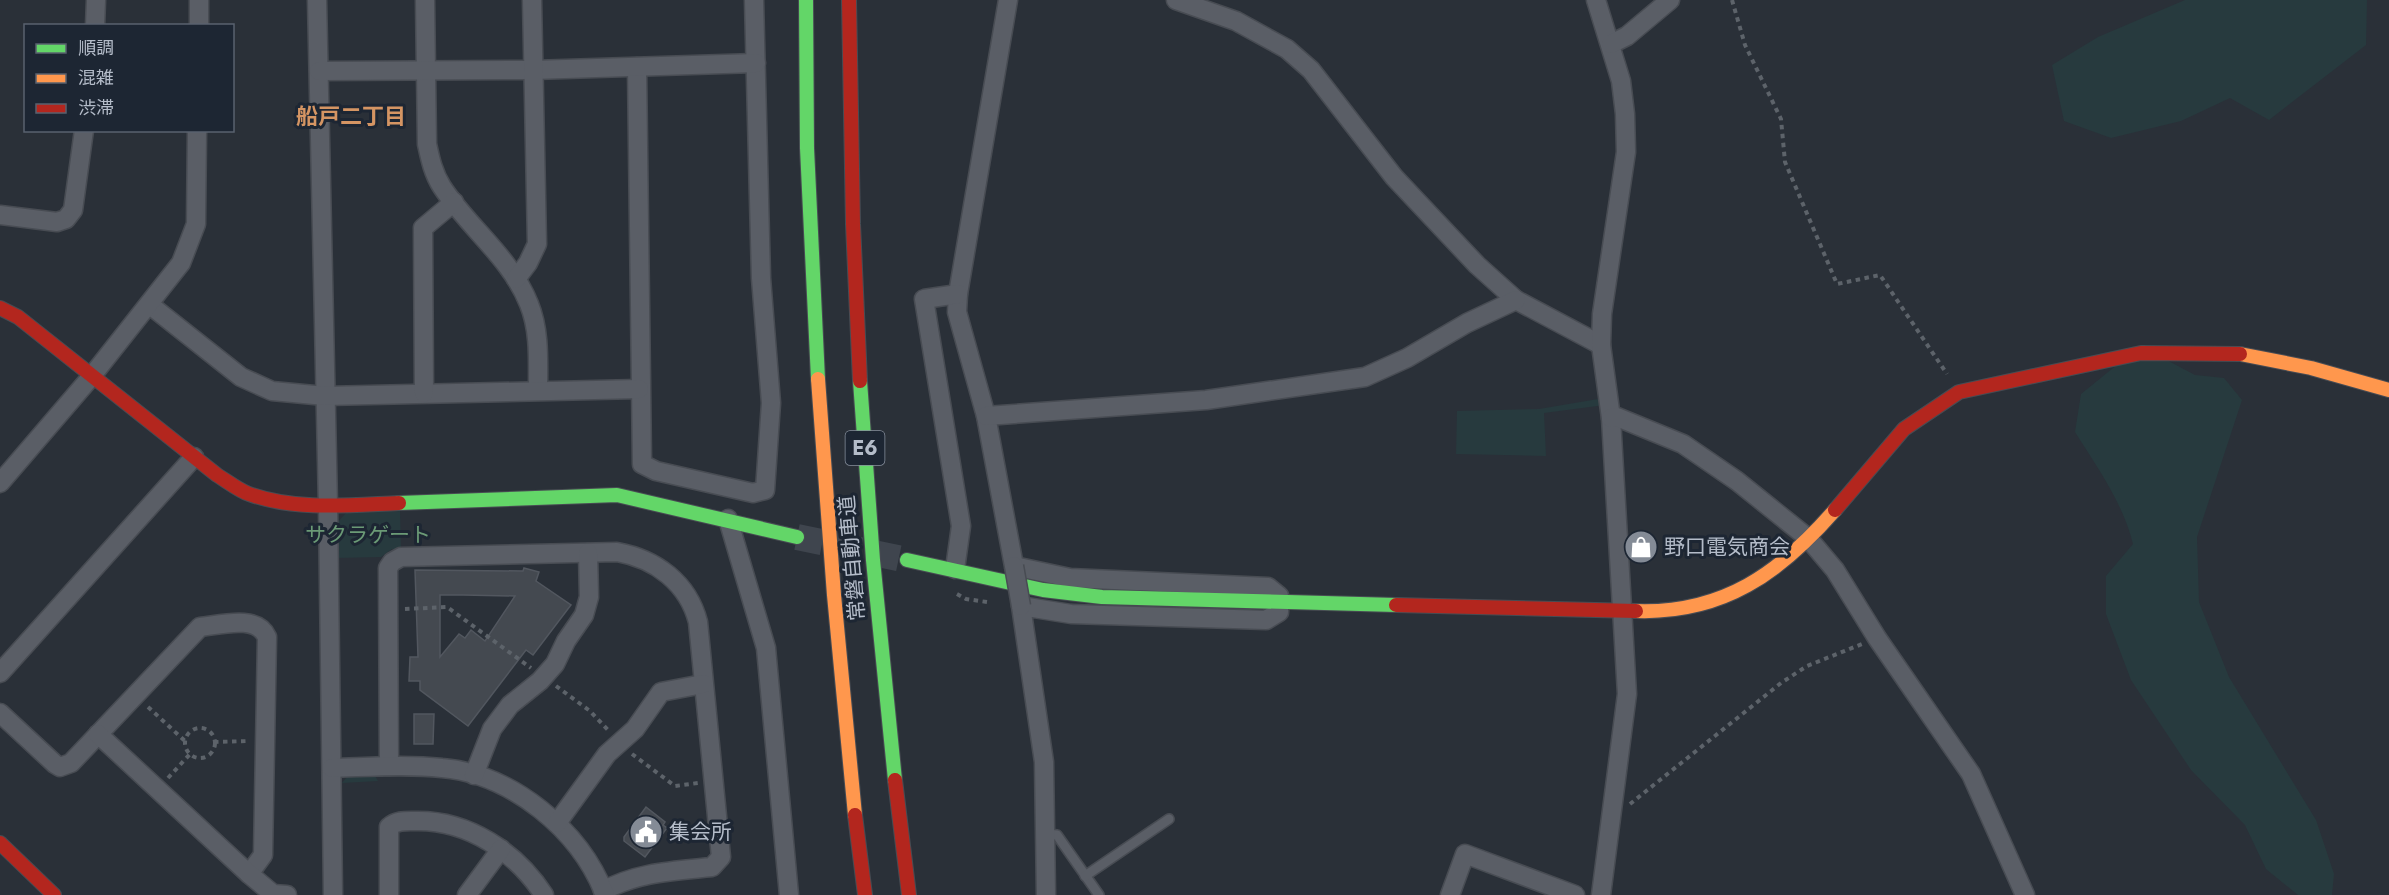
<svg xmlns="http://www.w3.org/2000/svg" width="2389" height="895" font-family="Jost,'Noto Sans JP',sans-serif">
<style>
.green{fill:#273a3e}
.building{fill:#444950;stroke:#52575f;stroke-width:1.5;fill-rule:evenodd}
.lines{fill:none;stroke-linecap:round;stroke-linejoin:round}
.secondary-tunnel{stroke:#3f454e;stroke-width:26;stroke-dasharray:26 13;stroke-linecap:butt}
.lane-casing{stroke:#484c53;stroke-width:12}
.street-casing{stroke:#484c53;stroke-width:21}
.fast-casing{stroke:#484c53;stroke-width:16}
.slow-casing{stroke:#484c53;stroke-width:16}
.jam-casing{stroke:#484c53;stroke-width:16}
.path{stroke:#5d636a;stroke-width:4;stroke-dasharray:4.5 4.5;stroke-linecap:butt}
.lane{stroke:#5a5e66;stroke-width:9}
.street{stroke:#5a5e66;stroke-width:18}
.fast{stroke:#63d668;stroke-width:14}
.slow{stroke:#ff974d;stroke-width:14}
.jam{stroke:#b3261e;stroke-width:14}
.street-bridge-casing{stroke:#484c53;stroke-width:21;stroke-linecap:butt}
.street-bridge{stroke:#5a5e66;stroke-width:18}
.labels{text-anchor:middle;stroke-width:6;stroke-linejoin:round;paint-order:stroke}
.shield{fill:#1d2633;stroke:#878f9c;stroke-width:1.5}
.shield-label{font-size:20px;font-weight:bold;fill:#b4bcc9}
.park-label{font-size:21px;fill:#6b9a76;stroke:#1d2633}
.poi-label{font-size:21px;fill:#b4bcc9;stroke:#1d2633;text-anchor:start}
.street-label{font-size:21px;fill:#b4bcc9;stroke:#1d2633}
.neighbourhood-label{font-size:22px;font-weight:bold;fill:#d59563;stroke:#1d2633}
</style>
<rect width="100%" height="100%" fill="#2a3038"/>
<g class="green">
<path d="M2185 0H2367L2366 45 2269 120 2230 98 2181 121 2111 138 2064 121 2052 65 2098 37Z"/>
<path d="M2159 356 2195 375 2224 378 2242 400 2197 537 2199 602 2229 677 2316 820 2334 874 2332 895H2298L2266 869 2245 825 2191 770 2131 680 2106 614V576L2133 544C2123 503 2097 467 2075 432L2081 394 2118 364Z"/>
<path d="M1604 398 1605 405 1544 413 1546 456 1456 454 1457 411 1539 409Z"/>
<path d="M400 511 401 549H392L381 557 335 558V525L346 513Z"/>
<path d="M375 776 378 781 342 783 347 777Z"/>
</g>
<g class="building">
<path d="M1633 538H1650V555L1634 556Z"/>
<path d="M524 568 539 572 536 581 571 605 533 655 526 650 468 726 420 690V681H409L410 657H418L415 570 523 571ZM440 595H463L515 596 485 641 471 630 465 638 459 634 440 657Z"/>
<path d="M414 714H434L433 744H414Z"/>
<path d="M646 807 665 822 663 825 667 828 645 857 624 841V837Z"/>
</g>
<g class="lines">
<path class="secondary-tunnel" d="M797 537 907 560"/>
<g class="lane-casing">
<g id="lane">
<path d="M1046 834 1057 835 1099 895"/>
<path d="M1085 876 1169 819"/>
</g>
</g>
<g class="street-casing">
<g id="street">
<path d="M317 0 328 506 333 895"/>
<path d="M425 0 427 144C430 158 433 173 442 187 468 227 511 258 529 304 540 331 538 361 538 390"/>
<path d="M1008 0 958 294 957 312 986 416 1014 566 1070 578 1268 587 1279 596V612L1266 620 1071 614 1021 606 1044 762 1046 895"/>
<path d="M1176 0 1236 21 1287 49 1311 70 1394 177 1477 265 1516 300 1601 345"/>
<path d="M1596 0 1621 81 1625 114 1626 152 1602 314 1601 345 1611 418 1627 694 1601 895"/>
<path d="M95 26 96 0"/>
<path d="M199 26V0"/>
<path d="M1611 44 1627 36 1670 0"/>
<path d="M637 67 642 464 656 471 753 493 765 490 771 403 761 278 754 0"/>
<path d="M319 71 533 70 756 63"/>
<path d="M0 215 57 222 66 219 73 210 84 130"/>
<path d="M516 279 528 263 537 244 532 0"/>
<path d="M150 305 241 377 272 391 325 396 639 389"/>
<path d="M424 393 423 228 454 202"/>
<path d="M986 416 1206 400 1365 377 1407 358 1467 323 1516 300"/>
<path d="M1611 418 1617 417 1683 444 1737 481 1808 538 1835 570 1877 638 1971 774 2025 895"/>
<path d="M0 483 91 377 181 263 196 224 197 130"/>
<path d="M728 519 766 648 789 895"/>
<path d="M955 569 961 526 924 299 958 294"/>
<path d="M0 673 194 457"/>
<path d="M0 713 55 764 60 767 71 763 200 627C220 625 257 614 267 637L263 855 249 874"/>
<path d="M98 734 249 874 273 894 287 895"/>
<path d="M389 766 388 568 392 562 401 557 617 552C656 559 688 583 698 622L721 857 712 867C673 871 638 872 603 891"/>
<path d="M332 768C369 767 406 764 442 768 512 774 580 830 605 895"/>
<path d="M474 775 492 729 510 705 540 681 555 664 566 641 584 615 589 597 588 553"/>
<path d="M557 823 607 754 635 729 661 692 703 684"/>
<path d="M389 895V827C397 820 406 821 416 821 468 820 516 852 544 895"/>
<path d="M467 895 501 849"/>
<path d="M1450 895 1465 854 1575 895"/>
</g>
</g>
<g class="fast-casing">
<g id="fast">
<path d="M806 0 807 148 818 379"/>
<path d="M860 381 873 560 895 780"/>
<path d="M399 503 617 495 797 537"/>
<path d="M907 560 1043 590 1102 597 1396 605"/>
</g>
</g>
<g class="slow-casing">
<g id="slow">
<path d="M2240 354 2311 368 2389 390"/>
<path d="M818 379 834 595 855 815"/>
<path d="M1636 611C1723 614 1780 573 1835 510"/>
</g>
</g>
<g class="jam-casing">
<g id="jam">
<path d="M849 0 853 224 860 381"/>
<path d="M0 308 18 317 217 475C227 481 238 490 249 494 296 511 350 505 399 503"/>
<path d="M1835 510 1904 429 1959 392 2141 353 2240 354"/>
<path d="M1396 605 1636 611"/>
<path d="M895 780 909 895"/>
<path d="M855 815 865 895"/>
<path d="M0 843 54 895"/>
</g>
</g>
<g class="path">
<path d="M1732 0 1745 45 1781 119 1785 162 1837 284 1880 275 1947 374"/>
<path d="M957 594 966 599 987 602"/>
<path d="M405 609 447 607 531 668"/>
<path d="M556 686 590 711 608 730"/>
<path d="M148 707 185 741"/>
<circle cx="200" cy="743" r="15"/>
<path d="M214 742 250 741"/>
<path d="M632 754 675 786 698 783"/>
<path d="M168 778 190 754"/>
<path d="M1630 804 1781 683 1807 666 1862 644"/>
</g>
<use href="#lane" class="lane"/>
<use href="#street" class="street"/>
<use href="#fast" class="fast"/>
<use href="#slow" class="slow"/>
<use href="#jam" class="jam"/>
<g class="street-bridge-casing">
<path id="street-bridge" d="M1014 566 1021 606"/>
</g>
<use href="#street-bridge" class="street-bridge"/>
</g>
<defs>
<g id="shop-disc" transform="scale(1.725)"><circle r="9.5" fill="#848b96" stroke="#1d2633"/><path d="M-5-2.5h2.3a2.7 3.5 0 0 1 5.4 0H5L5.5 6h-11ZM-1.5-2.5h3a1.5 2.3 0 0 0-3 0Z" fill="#fff"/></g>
<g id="civic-disc" transform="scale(1.725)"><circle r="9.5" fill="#848b96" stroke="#1d2633"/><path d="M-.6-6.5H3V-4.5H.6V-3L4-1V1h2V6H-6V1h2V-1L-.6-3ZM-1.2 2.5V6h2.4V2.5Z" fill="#fff"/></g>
</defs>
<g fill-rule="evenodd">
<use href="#shop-disc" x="1641" y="547"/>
<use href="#civic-disc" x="646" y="832"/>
</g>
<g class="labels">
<rect class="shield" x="845.5" y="431" width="39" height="34" rx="4.5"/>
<g class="shield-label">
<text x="865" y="455">E6</text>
</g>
<g class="park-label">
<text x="368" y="542">サクラゲート</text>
</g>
<g class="poi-label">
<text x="1664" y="554">野口電気商会</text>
<text x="669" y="839">集会所</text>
</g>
<g class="street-label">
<text transform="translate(852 558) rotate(-95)" y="7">常磐自動車道</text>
</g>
<g class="neighbourhood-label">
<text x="351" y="124">船戸二丁目</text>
</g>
</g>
<rect x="24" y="24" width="210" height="108" fill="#1d2633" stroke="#59626f" stroke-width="1.5"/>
<rect x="36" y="44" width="30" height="9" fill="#63d668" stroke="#59626f" stroke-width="1.5"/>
<text x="78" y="54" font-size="18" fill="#b4bcc9">順調</text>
<rect x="36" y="74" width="30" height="9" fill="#ff974d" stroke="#59626f" stroke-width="1.5"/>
<text x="78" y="84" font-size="18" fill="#b4bcc9">混雑</text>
<rect x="36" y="104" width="30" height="9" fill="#b3261e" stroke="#59626f" stroke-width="1.5"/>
<text x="78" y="114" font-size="18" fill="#b4bcc9">渋滞</text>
</svg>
